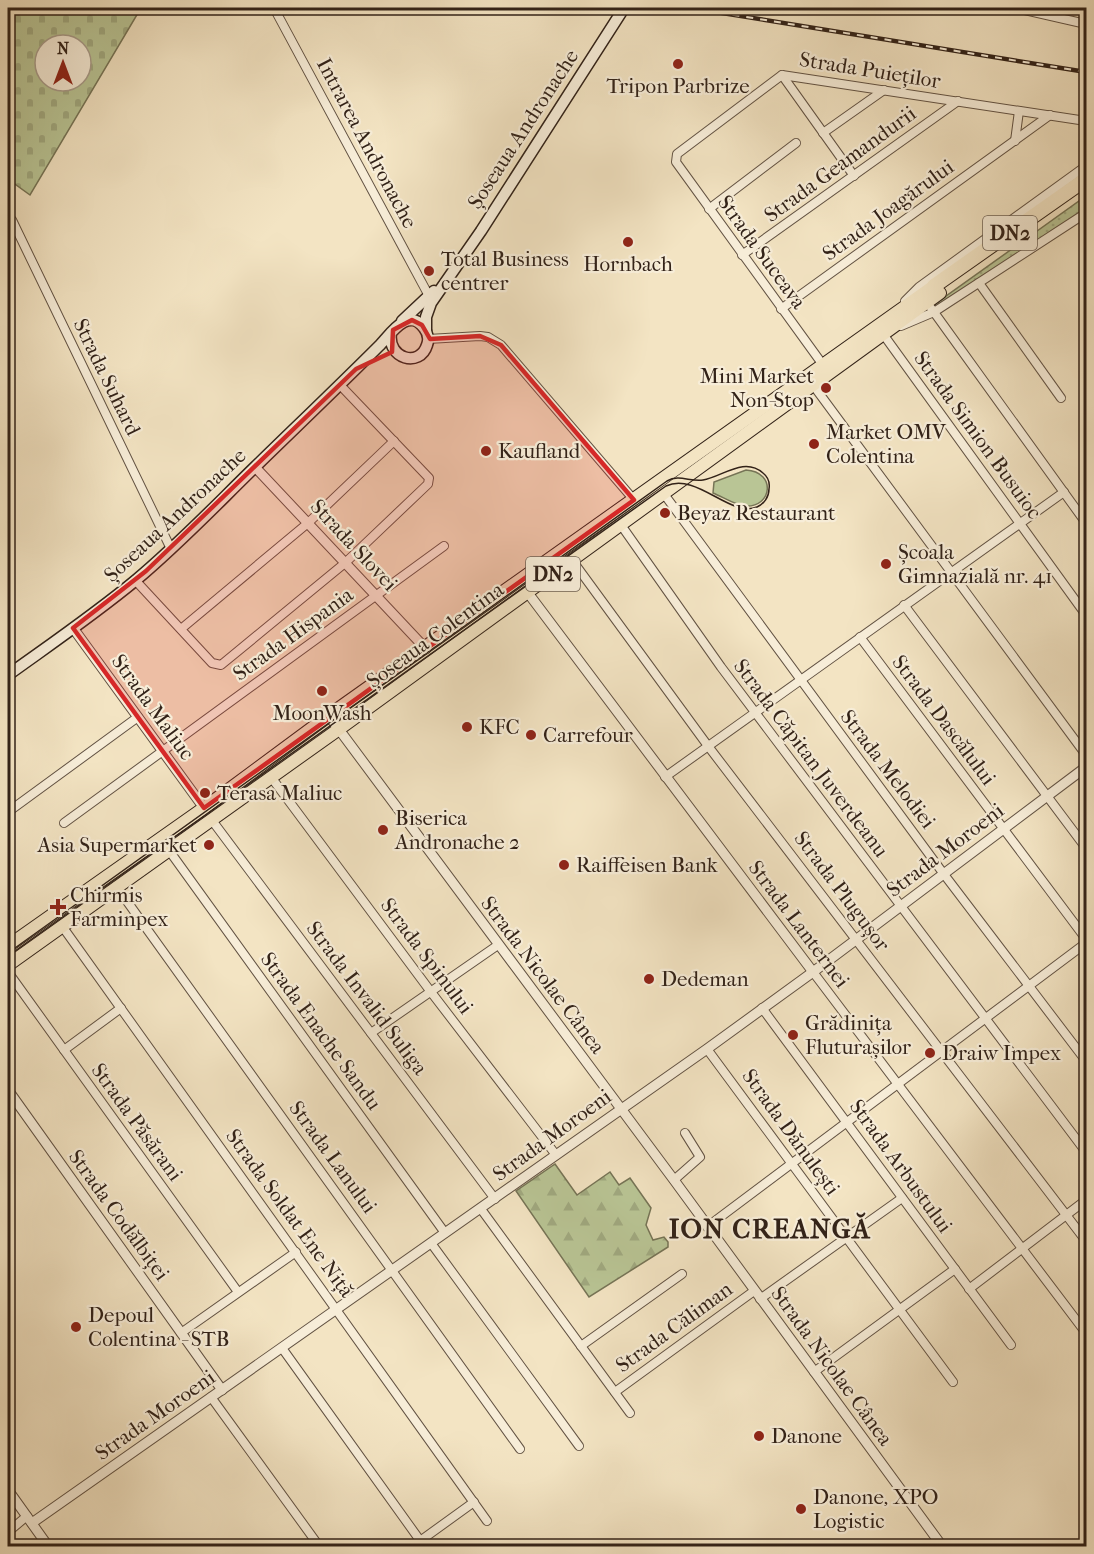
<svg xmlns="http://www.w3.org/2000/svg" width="1094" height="1554" font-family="'IM FELL French Canon',serif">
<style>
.grass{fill:url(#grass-dots);stroke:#767456;stroke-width:1.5}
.forest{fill:url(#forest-firs);stroke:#767456;stroke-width:1.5}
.cemetery{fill:url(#cemetery-stones);stroke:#767456;stroke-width:1.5;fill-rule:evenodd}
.green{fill:#b9c595;stroke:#767456;stroke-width:1.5}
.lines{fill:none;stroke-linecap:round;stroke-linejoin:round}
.minor-casing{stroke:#625243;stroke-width:10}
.tertiary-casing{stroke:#625243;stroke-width:11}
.secondary-casing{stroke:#322218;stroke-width:13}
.primary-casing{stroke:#322218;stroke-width:14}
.trunk-casing{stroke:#322218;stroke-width:16}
.minor{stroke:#f7edd8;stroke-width:8}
.tertiary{stroke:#f7edd8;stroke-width:9}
.secondary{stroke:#f7edd8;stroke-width:10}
.primary{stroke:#f3e4c3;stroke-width:12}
.trunk{stroke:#f3e4c3;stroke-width:14}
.tram{stroke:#322218;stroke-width:1.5}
.rail-casing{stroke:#322218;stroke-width:4.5}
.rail{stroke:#f7edd8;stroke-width:2;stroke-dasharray:7;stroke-linecap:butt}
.marked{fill:#d62828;fill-opacity:0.2;stroke:#d62828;stroke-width:4.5;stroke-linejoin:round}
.poi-dot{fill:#8f2418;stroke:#f7edd8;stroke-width:2}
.labels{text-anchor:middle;stroke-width:4.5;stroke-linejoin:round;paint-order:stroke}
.shield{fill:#f7edd8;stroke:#6d5f52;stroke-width:1.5}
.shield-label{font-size:20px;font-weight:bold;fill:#322218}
.street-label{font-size:21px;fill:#322218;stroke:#f7edd8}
.poi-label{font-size:21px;fill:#322218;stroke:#f7edd8;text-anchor:start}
.district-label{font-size:27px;font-weight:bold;letter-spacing:1.5px;fill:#322218;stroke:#f7edd8}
</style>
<defs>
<pattern id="grass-dots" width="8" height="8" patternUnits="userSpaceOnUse" patternTransform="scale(1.5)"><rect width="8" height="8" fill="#b9c595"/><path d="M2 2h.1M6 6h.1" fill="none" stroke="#a0a980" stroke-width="1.8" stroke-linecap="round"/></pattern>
<pattern id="forest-firs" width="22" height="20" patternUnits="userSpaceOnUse" patternTransform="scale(1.5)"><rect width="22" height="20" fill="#b9c595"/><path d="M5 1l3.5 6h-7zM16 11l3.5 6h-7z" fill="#a0a980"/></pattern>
<pattern id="cemetery-stones" width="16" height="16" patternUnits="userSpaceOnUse" patternTransform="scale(1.5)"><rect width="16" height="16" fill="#b9c595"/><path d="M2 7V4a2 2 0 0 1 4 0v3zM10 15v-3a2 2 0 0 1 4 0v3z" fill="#a0a980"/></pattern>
</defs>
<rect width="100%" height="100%" fill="#f3e4c3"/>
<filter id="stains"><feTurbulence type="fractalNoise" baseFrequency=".00333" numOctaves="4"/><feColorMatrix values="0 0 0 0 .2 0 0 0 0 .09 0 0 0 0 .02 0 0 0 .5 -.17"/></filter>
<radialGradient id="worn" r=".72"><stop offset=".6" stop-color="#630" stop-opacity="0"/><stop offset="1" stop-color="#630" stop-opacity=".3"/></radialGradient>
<path class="grass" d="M1086 196V211L935 307V304Z"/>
<path class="forest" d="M555 1164 577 1195 610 1172 619 1185 630 1178 651 1208 646 1225 653 1240 664 1237 668 1242V1247L589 1297 516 1191Z"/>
<path class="cemetery" d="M8 8H141L30 195 8 179ZM45 45H81V81H45Z"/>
<path class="green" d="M746 470C777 472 772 508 745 506 735 505 723 497 713 493L714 482Z"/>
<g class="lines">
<g class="minor-casing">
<g id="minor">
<path d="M274 8 429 296"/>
<path d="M1015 8 1086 24"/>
<path d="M782 75 854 176"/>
<path d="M823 133 884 90"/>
<path d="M1015 141 1019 111"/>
<path d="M709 209 796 143"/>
<path d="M12 220 171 549"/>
<path d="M742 255 958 101"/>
<path d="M979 283 1061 398"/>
<path d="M905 301 919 287 1086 166"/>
<path d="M931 308 1086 523"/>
<path d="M781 309 1050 115"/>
<path d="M901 326 934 312 1086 213"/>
<path d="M885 334H883L1086 615"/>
<path d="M428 339 480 336 488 337 501 345 634 500"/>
<path d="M823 365 676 162 677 154 782 75 1086 121"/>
<path d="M813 385 1086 755"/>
<path d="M664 494 943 873 1086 1061"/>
<path d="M621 525 721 667 1086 1152"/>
<path d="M572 560 708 746 1086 1241"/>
<path d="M135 580 212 663 221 665 345 563 428 484 429 478 340 385"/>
<path d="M904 605 1086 848"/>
<path d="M181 629 308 523 394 441"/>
<path d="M860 637 1086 939"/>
<path d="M271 777 431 992 556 1155"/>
<path d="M665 777 1064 492"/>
<path d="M8 812 138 717"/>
<path d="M211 819 495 1199"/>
<path d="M64 823 444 546"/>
<path d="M168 849 445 1233"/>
<path d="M116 886 520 1449"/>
<path d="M62 926 487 1521"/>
<path d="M8 972 238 1292"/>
<path d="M813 972 1086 1333"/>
<path d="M762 1008 1011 1345"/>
<path d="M371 1033 498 945"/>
<path d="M707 1049 953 1382"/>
<path d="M64 1050 121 1008"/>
<path d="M674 1180 700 1157 685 1133"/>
<path d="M481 1209 630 1413"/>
<path d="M707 1227 1086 943"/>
<path d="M431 1243 579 1446"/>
<path d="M969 1289 1086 1200"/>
<path d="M760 1299 902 1198"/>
<path d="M181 1333 296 1252"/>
<path d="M581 1346 682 1274"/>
<path d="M282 1348 424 1546"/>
<path d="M814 1372 955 1269"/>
<path d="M615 1392 754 1291"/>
<path d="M211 1397 319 1546"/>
<path d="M8 1532 27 1516"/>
<path d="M420 1541 474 1502"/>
</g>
</g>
<g class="tertiary-casing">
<g id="tertiary">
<path d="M255 467 426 649"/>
<path d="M528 593 813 972"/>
<path d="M73 628 204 808"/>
<path d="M329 716 674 1180 942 1546"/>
<path d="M8 1090 222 1390"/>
<path d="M8 1490 48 1546"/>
<path d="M32 1523 707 1049 813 972 1086 767"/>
</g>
</g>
<g class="secondary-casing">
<g id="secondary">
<path d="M402 321 434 291"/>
<path d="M426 330V317L431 303 481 231 624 8"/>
<path d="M8 675C51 644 95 614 136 580 178 545 216 505 255 467 296 427 338 387 379 346 390 335 408 306 424 328 428 333 429 340 427 345 420 368 387 359 391 333"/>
</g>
</g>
<g class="primary-casing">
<g id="primary">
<path d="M8 946 204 808 335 711 934 286"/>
<path d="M8 965 339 729 940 293"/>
</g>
</g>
<g class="trunk-casing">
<path id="trunk" d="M934 286 1086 179"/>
</g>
<use href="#minor" class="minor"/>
<use href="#tertiary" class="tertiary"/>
<use href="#secondary" class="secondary"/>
<use href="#primary" class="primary"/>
<use href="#trunk" class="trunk"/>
<path class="tram" d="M8 953 667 481C679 474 690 482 703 480 722 477 744 456 763 473 768 477 770 483 769 489 769 497 764 504 757 507 730 518 697 472 666 486L8 956"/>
<g class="rail-casing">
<path id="rail" d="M691 8 1086 72"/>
</g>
<use href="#rail" class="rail"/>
</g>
<path class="marked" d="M412 320 422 325 430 339 480 336 501 345 634 500 204 808 73 628 146 571 356 369 392 352 393 330Z"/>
<g class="poi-dot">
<circle cx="678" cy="64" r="6"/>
<circle cx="628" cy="242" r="6"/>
<circle cx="429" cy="271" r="6"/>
<circle cx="826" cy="388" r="6"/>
<circle cx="814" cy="444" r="6"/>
<circle cx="486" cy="451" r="6"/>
<circle cx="665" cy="513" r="6"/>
<circle cx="886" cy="564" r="6"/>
<circle cx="322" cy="691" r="6"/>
<circle cx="467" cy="727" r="6"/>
<circle cx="531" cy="735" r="6"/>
<circle cx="205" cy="793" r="6"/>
<circle cx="383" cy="830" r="6"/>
<circle cx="209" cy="845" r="6"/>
<circle cx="564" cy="865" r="6"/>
<path d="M55 898h6v6h6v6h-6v6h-6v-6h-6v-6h6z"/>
<circle cx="649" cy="979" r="6"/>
<circle cx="793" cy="1035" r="6"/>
<circle cx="930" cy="1053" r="6"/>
<circle cx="76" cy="1327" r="6"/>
<circle cx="759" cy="1436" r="6"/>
<circle cx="801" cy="1509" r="6"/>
</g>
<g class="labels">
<g class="shield">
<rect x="983" y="216" width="54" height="34" rx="4.5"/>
<rect x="526" y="557" width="54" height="34" rx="4.5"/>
</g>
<g class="shield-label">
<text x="1010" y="240">DN2</text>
<text x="553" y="581">DN2</text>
</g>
<g class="street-label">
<text transform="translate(870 70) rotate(9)" y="7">Strada Puieților</text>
<text transform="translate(523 129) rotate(-57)" y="7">Șoseaua Andronache</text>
<text transform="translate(367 143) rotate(62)" y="7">Intrarea Andronache</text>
<text transform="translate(840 164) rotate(-36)" y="7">Strada Geamandurii</text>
<text transform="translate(888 210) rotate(-36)" y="7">Strada Joagărului</text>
<text transform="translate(762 252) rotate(54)" y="7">Strada Suceava</text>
<text transform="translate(107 377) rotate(64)" y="7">Strada Suhard</text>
<text transform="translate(978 435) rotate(54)" y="7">Strada Simion Busuioc</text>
<text transform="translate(175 515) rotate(-43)" y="7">Șoseaua Andronache</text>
<text transform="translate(354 545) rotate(47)" y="7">Strada Slovei</text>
<text transform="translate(293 634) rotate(-36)" y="7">Strada Hispania</text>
<text transform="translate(435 635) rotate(-36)" y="7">Șoseaua Colentina</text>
<text transform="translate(153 707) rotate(54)" y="7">Strada Maliuc</text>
<text transform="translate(944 720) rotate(53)" y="7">Strada Dascălului</text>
<text transform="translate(811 758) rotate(53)" y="7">Strada Căpitan Juverdeanu</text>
<text transform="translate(888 769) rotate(53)" y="7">Strada Melodiei</text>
<text transform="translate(945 850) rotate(-37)" y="7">Strada Moroeni</text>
<text transform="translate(842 891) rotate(53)" y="7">Strada Plugușor</text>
<text transform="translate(799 924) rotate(53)" y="7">Strada Lanternei</text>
<text transform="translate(427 956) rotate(53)" y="7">Strada Spinului</text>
<text transform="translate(543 975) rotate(53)" y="7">Strada Nicolae Cânea</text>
<text transform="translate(367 998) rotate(53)" y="7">Strada Invalid Suliga</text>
<text transform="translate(321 1031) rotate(54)" y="7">Strada Enache Sandu</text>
<text transform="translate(137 1122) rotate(54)" y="7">Strada Păsărani</text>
<text transform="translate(791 1132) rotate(54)" y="7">Strada Dănulești</text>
<text transform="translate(552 1135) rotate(-36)" y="7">Strada Moroeni</text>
<text transform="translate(333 1157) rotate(54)" y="7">Strada Lanului</text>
<text transform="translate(901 1166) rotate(54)" y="7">Strada Arbustului</text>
<text transform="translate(290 1213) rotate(54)" y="7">Strada Soldat Ene Niță</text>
<text transform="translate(119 1215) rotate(54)" y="7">Strada Codălbiței</text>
<text transform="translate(674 1327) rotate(-36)" y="7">Strada Căliman</text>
<text transform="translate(832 1366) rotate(54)" y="7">Strada Nicolae Cânea</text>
<text transform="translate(155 1415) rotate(-35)" y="7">Strada Moroeni</text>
</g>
<g class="poi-label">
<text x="678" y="93" text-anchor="middle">Tripon Parbrize</text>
<text x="441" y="266">Total Business<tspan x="441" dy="24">centrer</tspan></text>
<text x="628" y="271" text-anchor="middle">Hornbach</text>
<text x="814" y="383" text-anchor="end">Mini Market<tspan x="814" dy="24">Non-Stop</tspan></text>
<text x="826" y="439">Market OMV<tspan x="826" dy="24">Colentina</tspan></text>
<text x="498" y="458">Kaufland</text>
<text x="677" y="520">Beyaz Restaurant</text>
<text x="898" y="559">Școala<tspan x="898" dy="24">Gimnazială nr. 41</tspan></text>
<text x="322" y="720" text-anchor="middle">MoonWash</text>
<text x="479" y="734">KFC</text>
<text x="543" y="742">Carrefour</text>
<text x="217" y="800">Terasa Maliuc</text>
<text x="395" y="825">Biserica<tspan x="395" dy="24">Andronache 2</tspan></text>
<text x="197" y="852" text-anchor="end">Asia Supermarket</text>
<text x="576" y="872">Raiffeisen Bank</text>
<text x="70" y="902">Chirmis<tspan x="70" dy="24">Farminpex</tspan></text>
<text x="661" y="986">Dedeman</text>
<text x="805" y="1030">Grădinița<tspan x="805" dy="24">Fluturașilor</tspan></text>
<text x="942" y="1060">Draiw Impex</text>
<text x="88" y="1322">Depoul<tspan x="88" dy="24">Colentina - STB</tspan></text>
<text x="771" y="1443">Danone</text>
<text x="813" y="1504">Danone, XPO<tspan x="813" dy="24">Logistic</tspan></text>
</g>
<g class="district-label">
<text x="770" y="1238">ION CREANGĂ</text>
</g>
</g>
<rect width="1094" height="1554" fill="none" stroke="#f3e4c3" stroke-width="30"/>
<rect x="9" y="9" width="1076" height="1536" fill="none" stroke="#322218" stroke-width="3"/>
<rect x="15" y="15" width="1064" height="1524" fill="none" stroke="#322218" stroke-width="1.5"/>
<g transform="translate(63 63)"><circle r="28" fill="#f7edd8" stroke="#a89c8b" stroke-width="1.5"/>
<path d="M0-4.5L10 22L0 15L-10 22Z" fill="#8f2418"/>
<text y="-9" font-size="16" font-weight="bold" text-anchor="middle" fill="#322218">N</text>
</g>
<rect width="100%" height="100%" filter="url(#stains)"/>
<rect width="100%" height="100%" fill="url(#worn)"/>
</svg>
